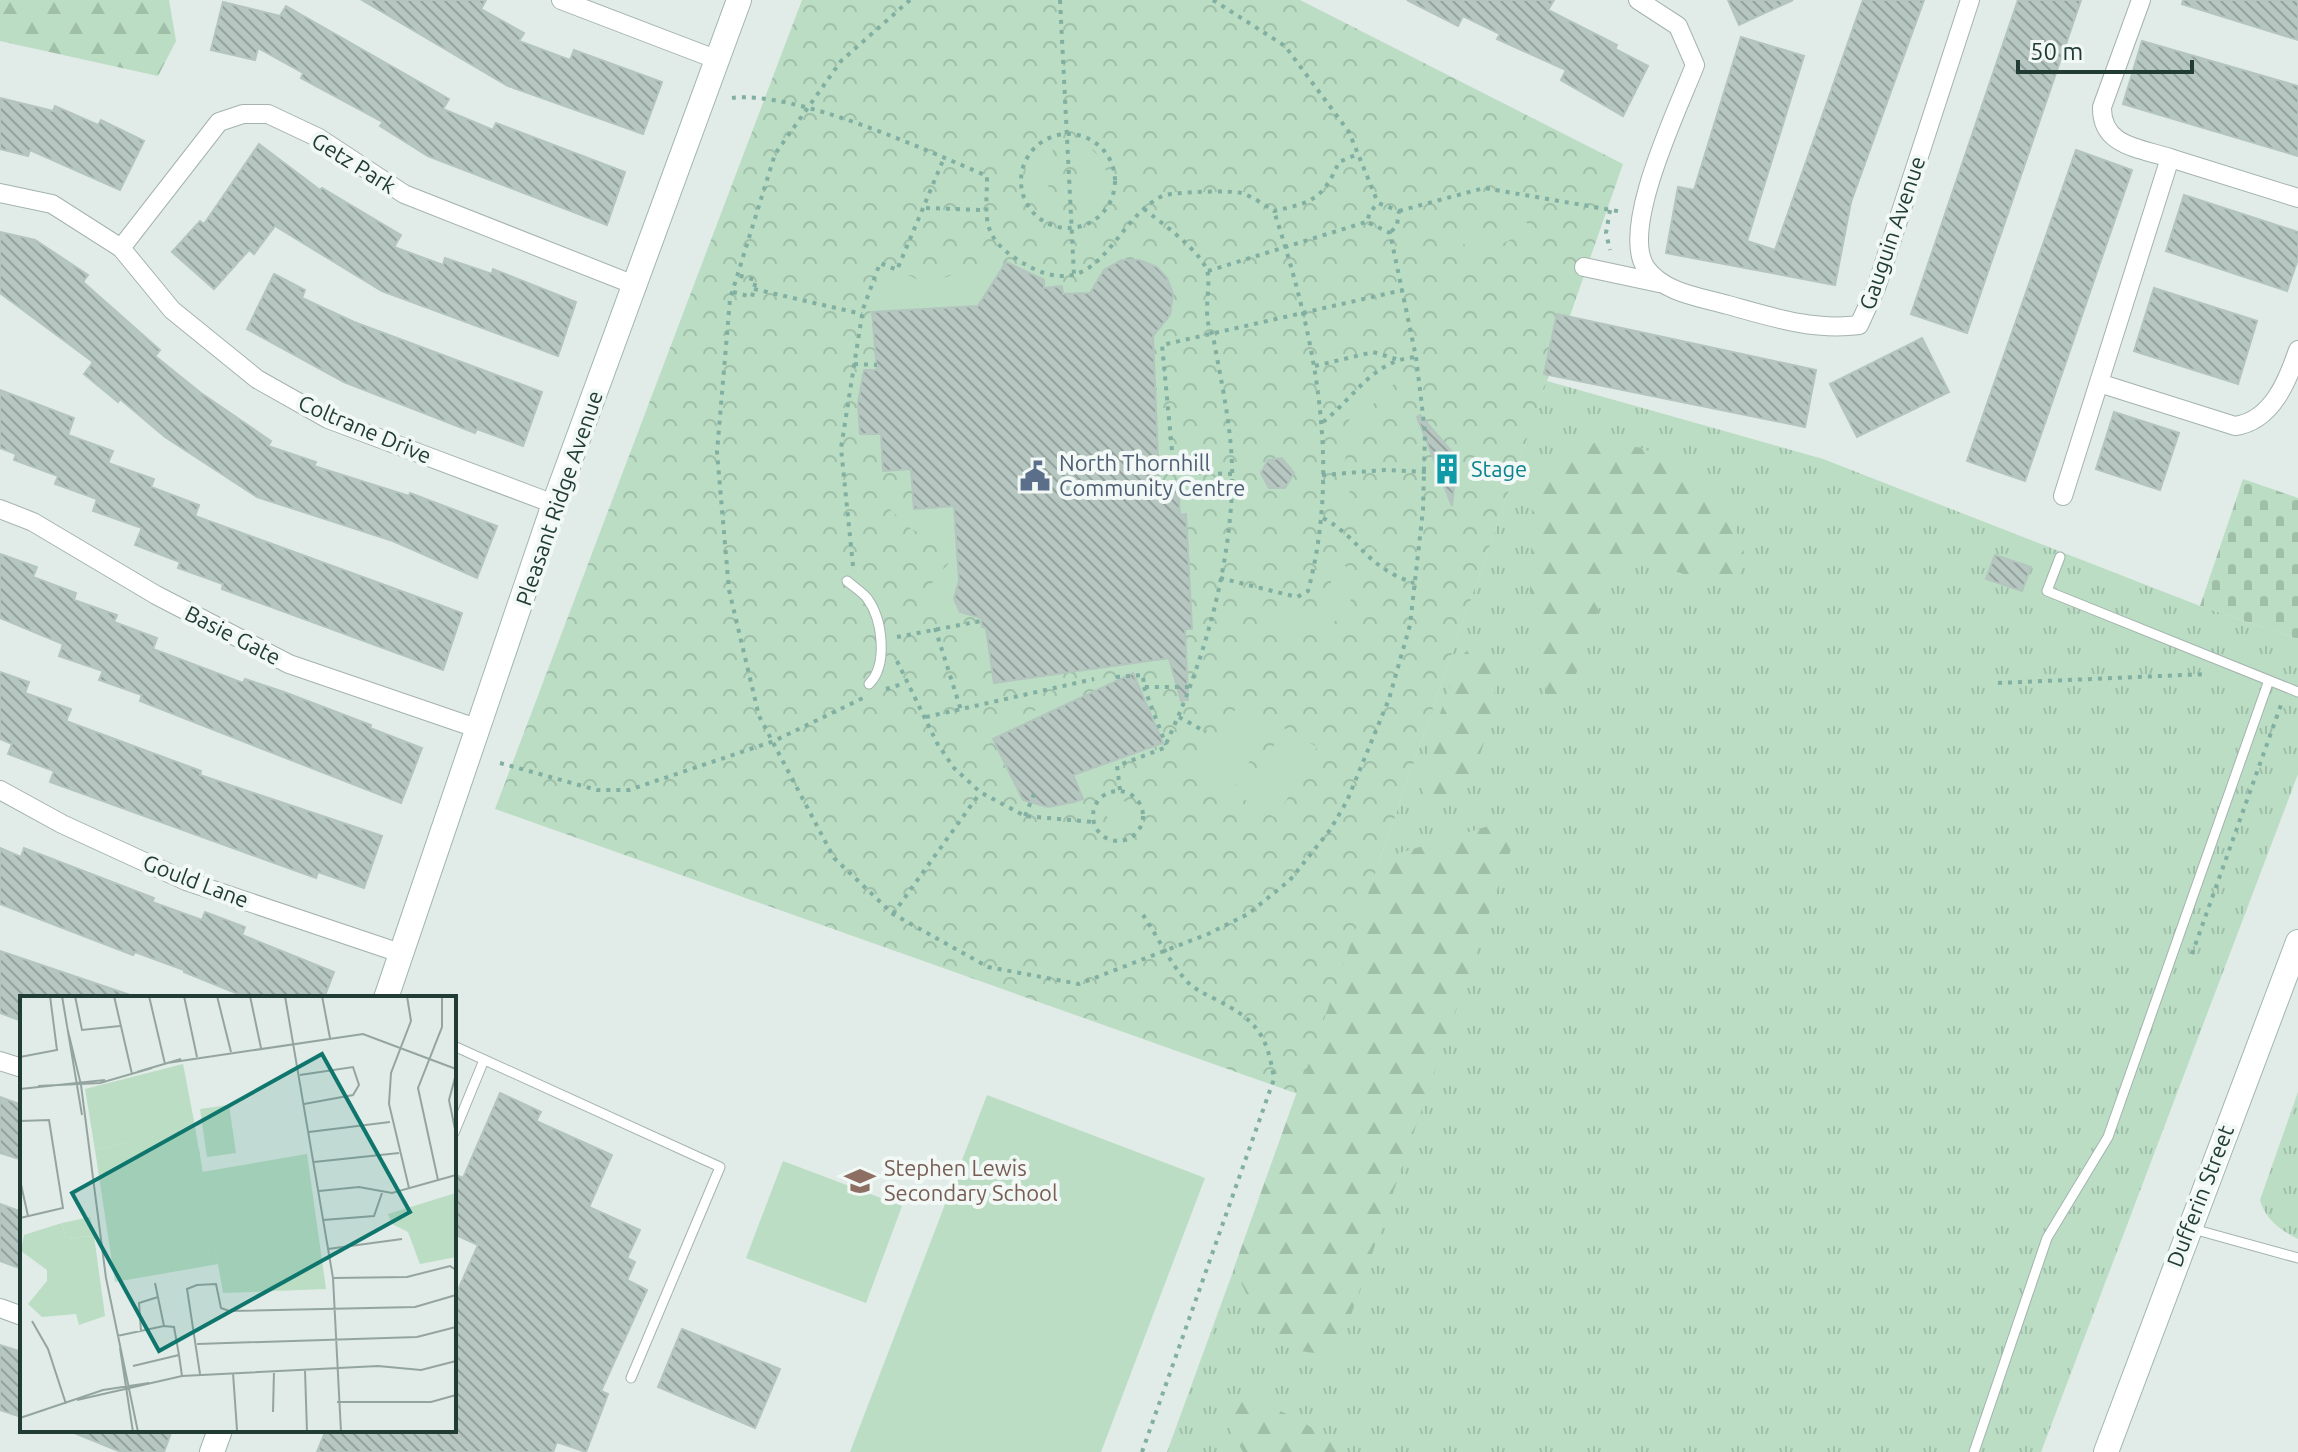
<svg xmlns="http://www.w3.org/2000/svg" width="2298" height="1452" font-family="Ubuntu,sans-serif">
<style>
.grass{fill:url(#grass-tufts)}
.forest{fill:url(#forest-firs)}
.cemetery{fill:url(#cemetery-stones)}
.park{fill:url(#park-crowns)}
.garden{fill:#baddc4}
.building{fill:url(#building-back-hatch);stroke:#b3c5be;stroke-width:2}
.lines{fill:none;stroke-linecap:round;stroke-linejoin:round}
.lane-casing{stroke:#a4b3ae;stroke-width:11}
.street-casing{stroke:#a4b3ae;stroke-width:20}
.secondary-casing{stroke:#9fb7af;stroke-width:26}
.path{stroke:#81afa2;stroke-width:4;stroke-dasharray:4 6;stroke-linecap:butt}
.lane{stroke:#fff;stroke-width:9}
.street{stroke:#fff;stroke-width:18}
.secondary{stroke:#fff;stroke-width:24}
.labels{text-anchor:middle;stroke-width:8;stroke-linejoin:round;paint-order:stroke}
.street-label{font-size:22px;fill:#213c35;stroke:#f1f8f5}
.service-label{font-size:22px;fill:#4e5e75;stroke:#f1f8f5;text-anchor:start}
.culture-label{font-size:22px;fill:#0d838f;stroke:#f1f8f5;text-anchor:start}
.education-label{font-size:22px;fill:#785e54;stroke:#f1f8f5;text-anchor:start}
.inset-road{fill:none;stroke:#94a5a0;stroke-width:2}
.view{fill:#0f766e;fill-opacity:0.15;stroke:#0f766e;stroke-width:4}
.inset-edge{fill:none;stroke:#213c35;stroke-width:4}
</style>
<defs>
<pattern id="grass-tufts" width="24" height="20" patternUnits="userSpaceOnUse" patternTransform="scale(2)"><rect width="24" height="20" fill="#baddc4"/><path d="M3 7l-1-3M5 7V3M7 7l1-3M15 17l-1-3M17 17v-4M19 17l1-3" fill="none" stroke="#a0bfa9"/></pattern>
<pattern id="forest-firs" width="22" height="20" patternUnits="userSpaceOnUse" patternTransform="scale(2)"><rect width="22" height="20" fill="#baddc4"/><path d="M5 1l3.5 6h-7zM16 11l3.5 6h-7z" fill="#a0bfa9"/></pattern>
<pattern id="cemetery-stones" width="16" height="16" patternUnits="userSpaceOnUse" patternTransform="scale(2)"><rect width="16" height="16" fill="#baddc4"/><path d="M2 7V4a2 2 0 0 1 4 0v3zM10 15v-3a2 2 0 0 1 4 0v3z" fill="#a0bfa9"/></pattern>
<pattern id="park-crowns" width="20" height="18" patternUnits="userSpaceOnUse" patternTransform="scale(2)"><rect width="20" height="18" fill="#baddc4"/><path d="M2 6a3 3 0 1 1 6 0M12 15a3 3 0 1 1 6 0" fill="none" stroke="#a0bfa9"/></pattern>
<pattern id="building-back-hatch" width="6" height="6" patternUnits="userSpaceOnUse" patternTransform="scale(2)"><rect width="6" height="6" fill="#b6c6c0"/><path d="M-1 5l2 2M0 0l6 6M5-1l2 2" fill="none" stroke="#94a29d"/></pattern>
</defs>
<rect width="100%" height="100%" fill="#e1ebe7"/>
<g class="grass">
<path d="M1547 381 1823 459 2200 606 2298 639V774L2041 1452H1167L1298 1094Z"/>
<path d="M2298 1092V1239C2280 1230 2266 1220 2260 1200Z"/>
</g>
<g class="forest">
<path d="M0 0H169L176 41 158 76 0 41Z"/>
<path d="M1596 442 1643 448 1690 475 1730 512 1744 552 1735 592 1634 557 1614 565 1569 694 1559 701 1547 696 1530 591 1533 483 1550 463Z"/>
<path d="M1479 639C1488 659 1495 676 1494 699 1493 721 1472 792 1450 800 1443 803 1433 802 1425 803 1418 773 1447 687 1462 657 1466 650 1473 644 1479 639Z"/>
<path d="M1495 824 1517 832 1337 1356 1292 1350 1261 1324 1234 1268 1380 859Z"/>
<path d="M1242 1394C1278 1411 1314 1422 1341 1452H1243L1226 1422 1224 1407Z"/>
</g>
<path class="cemetery" d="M2243 479 2298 498V639L2200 606Z"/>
<path class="park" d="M802 0H1300L1623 164 1298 1094 495 809Z"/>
<g class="garden">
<path d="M1078 141C1111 153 1124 207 1083 219L1077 198 1087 180 1075 164Z"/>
<path d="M1051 143 1056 166 1047 178 1049 189 1058 200 1056 223C1021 204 1010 163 1051 143Z"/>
<path d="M1520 216 1530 226C1509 246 1478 255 1452 239L1456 229 1490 234Z"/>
<path d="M991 266 1003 267 978 306 870 313 873 286C891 270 907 269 924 286L964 270Z"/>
<path d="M1391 375 1397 381C1366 411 1353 421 1344 465L1336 464C1340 425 1360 397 1391 375Z"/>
<path d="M1167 417 1169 459 1158 462 1156 418Z"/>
<path d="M1337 479H1346C1354 515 1371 541 1405 558L1401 565C1369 548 1335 519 1337 479Z"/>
<path d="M913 501 914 509 954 506 957 550 911 529 883 503Z"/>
<path d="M957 553 959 583 953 595 960 612 938 616 919 599Z"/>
<path d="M1336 556C1390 604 1301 663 1257 621L1268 615 1264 605 1268 601C1300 632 1342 601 1329 561Z"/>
<path d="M986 628 988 640 976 649 954 630Z"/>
<path d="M1239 703 1272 721 1232 793 1198 774Z"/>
<path d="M1043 708 1052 711 988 744 980 741 982 732 1009 718Z"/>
<path d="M1284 728 1317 747 1276 818 1243 799Z"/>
<circle cx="1121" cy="815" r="14"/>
<path d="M987 1095 1205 1178 1101 1452H850Z"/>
<path d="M783 1161 902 1206 866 1303 746 1258Z"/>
</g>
<g class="building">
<path d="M362 0H486L481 9 524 33 519 41 570 60 574 50 662 82 643 134 508 86Z"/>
<path d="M1407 0H1554L1548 10 1617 45 1615 49 1648 66 1623 116 1561 80 1566 70 1497 39 1500 34 1463 16 1458 26Z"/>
<path d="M1728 0H1793L1739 25Z"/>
<path d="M1863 0H1924L1851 202 1835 285 1666 253 1678 187 1694 190 1741 37 1804 56 1747 241 1775 250Z"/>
<path d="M2018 0H2081L1967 333 1911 314Z"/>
<path d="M2183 0H2298V40L2182 4Z"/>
<path d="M223 2 280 16 286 6 449 99 443 109 493 130 496 123 625 172 607 225 428 156 380 126 383 122 301 78 303 73 258 48 255 60 211 50Z"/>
<path d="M2142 41 2298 86V156L2123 104Z"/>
<path d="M0 98 53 111 55 106 98 125 101 120 144 141 120 190 30 150 28 156 0 149Z"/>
<path d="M259 144 320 190 322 188 401 235 394 247 443 265 445 258 492 274 493 269 576 302 558 356 382 291 275 226 254 254 249 250 214 289 172 252 200 221 204 224Z"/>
<path d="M2076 150 2132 170 2025 481 1967 461Z"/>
<path d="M2184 195 2298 232V259L2287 291 2166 251Z"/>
<path d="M0 232 35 240 88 275 83 282 160 350 155 356 201 393 271 441 268 446 316 462 314 466 409 496 410 493 497 526 477 578 393 541 257 497 165 437 120 399 118 402 84 374 93 362 0 293Z"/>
<path d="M1122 260H1139L1157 267 1167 278 1173 294 1170 315 1153 336 1159 483 1178 482 1180 515 1186 514 1192 629H1185L1188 700 1181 701 1169 658 994 683 986 628 982 627 981 618 960 612 954 599 959 581 954 506 914 509 911 469 883 471 881 434H860L858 403 864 370H877L872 312 978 306 1006 262 1044 280V288L1062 286 1063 294 1090 293 1104 270Z"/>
<path d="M274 274 305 290 302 298 354 322 542 392 523 446 477 429 475 433 344 382 247 329Z"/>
<path d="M2154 288 2257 321 2238 384 2134 351Z"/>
<path d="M1557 314 1816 370 1805 427 1544 374Z"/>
<path d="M1922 338 1949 392 1857 437 1830 384Z"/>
<path d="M0 390 74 418 68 435 113 451 108 463 154 479 151 487 199 505 195 516 462 613 443 670 222 589 223 584 178 568 180 562 135 545 142 528 93 511 97 499 55 484 58 476 14 460 16 454 0 448Z"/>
<path d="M2114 412 2179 433 2160 490 2096 469Z"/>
<path d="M1420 415 1453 453 1457 462 1452 506 1417 417Z"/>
<path d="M1282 458 1294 473 1285 488H1269L1261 473 1268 460Z"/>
<path d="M0 554 37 567 33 577 76 593 74 600 117 615 114 622 157 638 153 649 243 683 245 679 284 692 371 725 370 728 422 748 401 803 140 701 142 695 99 680 103 671 59 656 63 644 0 618Z"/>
<path d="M1995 555 2031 567 2022 591 1986 579Z"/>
<path d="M0 672 29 682 25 693 71 709 66 721 201 771 200 775 382 836 364 888 318 872 316 878 50 782 54 771 8 754 12 744 0 739Z"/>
<path d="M1133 673 1163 743 1073 775 1083 799 1074 802 1048 807 1023 800 993 739Z"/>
<path d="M0 848 21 857 24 848 154 898 152 902 202 920 205 912 245 927 242 935 334 972 324 998H248L184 972V970L135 952 133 955 0 904Z"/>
<path d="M0 951 130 995V998H22V1021L0 1013Z"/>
<path d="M500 1093 541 1112 536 1121 612 1155 589 1207 640 1230 627 1258 635 1262 627 1280 647 1290 601 1391 608 1394 586 1452 557 1442 553 1452H317L326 1430H454V1299L478 1245 454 1234V1174L463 1178Z"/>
<path d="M0 1097 22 1105V1160L0 1153Z"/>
<path d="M0 1204 22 1212V1269L0 1261Z"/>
<path d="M682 1329 780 1369 755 1428 658 1387Z"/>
<path d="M0 1345 22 1352V1404L18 1416 0 1410Z"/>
<path d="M67 1430H172L164 1452H121Z"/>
</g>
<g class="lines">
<g class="lane-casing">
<g id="lane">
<path d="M2060 557 2047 591 2298 692"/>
<path d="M847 581C854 587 862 592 867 598 883 620 888 665 869 684"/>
<path d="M454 1046 720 1167 631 1378"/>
<path d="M454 1133 484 1060"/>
<path d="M2193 1229 2298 1258"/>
<path d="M1974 1452 2047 1238 2108 1137 2268 683"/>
</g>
</g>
<g class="street-casing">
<g id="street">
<path d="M561 0 718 60"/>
<path d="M1638 0 1678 26 1695 65C1679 107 1619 229 1646 268 1664 293 1700 297 1728 305 1771 317 1814 331 1859 325L1876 288 1970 0"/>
<path d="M2141 0 2102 107C2101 146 2139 148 2170 158"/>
<path d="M0 193 52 204 121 248 172 310 257 379 328 419 554 504"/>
<path d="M121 248 219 122 243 114H268L319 138 404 194 637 286"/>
<path d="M1584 267 1659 283"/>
<path d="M2099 383 2235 426C2272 421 2288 380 2298 350"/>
<path d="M2063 496 2170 158 2298 198"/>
<path d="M0 509 33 522 156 595 289 664 479 729"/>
<path d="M0 790 62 824 186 881 400 953"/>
<path d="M0 1061 22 1068"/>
<path d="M0 1308 22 1316"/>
</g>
</g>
<g class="secondary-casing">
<g id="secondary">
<path d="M386 998 554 504 739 0"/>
<path d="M212 1452 220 1430"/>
<path d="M2106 1452 2298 942"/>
</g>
</g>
<g class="path">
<path d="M910 0 841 61 775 154 730 299 717 452 729 590 759 716 834 858 893 914 988 967 1079 984 1208 934 1248 914 1290 880 1330 830 1347 801 1389 699 1410 625 1423 510 1425 432 1416 357 1390 233 1367 222 1370 212 1378 203 1399 211 1397 225 1390 233"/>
<path d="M1060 0 1074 275"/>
<path d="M1213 0 1285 46 1349 132 1378 203"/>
<path d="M732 98C794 90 926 150 987 176 987 216 979 235 1018 260 1100 312 1109 223 1162 196 1171 192 1231 190 1241 193 1252 196 1264 205 1274 211 1313 202 1322 200 1339 162L1358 154"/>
<circle cx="1068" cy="181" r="47"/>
<path d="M926 208 983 210"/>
<path d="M1610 210 1606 233 1610 250"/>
<path d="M1399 211 1484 188 1623 212"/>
<path d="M1208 271 1366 222"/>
<path d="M754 289 862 314"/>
<path d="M733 292 752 297 756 280 737 275"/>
<path d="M854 364 877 365"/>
<path d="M1315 366 1373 352 1396 359"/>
<path d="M1323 422C1354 398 1373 360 1416 357"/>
<path d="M1232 474 1174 472 1162 345 1403 290"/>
<path d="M1322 475 1385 470 1426 472"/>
<path d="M1323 518C1360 538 1365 567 1414 583"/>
<path d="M853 566 841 448 863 309 880 263 897 270 944 158"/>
<path d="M1220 578 1297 597 1308 591C1342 463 1314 334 1274 211"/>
<path d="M935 628 961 710"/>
<path d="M897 637 981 621"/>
<path d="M897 661 937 743 954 768 980 792 1025 816 1093 822"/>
<path d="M1116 677 1143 675 1144 687H1189"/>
<path d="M1998 683 2207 674"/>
<path d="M1144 687 1166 745"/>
<path d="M886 689 905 683"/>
<path d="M926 717 1094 679"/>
<path d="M1179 717 1206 732"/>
<path d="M500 763 597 790H629L774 741 863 698"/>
<path d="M1120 790 1117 766 1164 748C1201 670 1229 576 1232 488 1234 437 1222 386 1213 336 1202 317 1210 296 1208 275 1206 254 1160 222 1144 209"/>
<circle cx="1118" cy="816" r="25"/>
<path d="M1025 816 1034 794"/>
<path d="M893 914 980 793"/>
<path d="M2192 954 2282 702"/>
<path d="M1142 1452 1274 1079C1267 1033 1256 1020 1215 999 1203 993 1192 988 1184 978 1168 960 1157 935 1143 915"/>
</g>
<use href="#lane" class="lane"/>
<use href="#street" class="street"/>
<use href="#secondary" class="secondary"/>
</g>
<defs>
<g id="building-bare" transform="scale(2.4)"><path d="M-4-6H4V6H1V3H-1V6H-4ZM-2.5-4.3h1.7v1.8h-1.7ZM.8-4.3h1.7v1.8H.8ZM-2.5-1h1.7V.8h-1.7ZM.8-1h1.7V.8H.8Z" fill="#0f9aa8" stroke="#f1f8f5" stroke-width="2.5" paint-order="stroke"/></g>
<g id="civic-bare" transform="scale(2.4)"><path d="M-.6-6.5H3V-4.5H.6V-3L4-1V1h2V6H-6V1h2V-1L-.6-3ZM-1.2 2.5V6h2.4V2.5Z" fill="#5c6f8a" stroke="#f1f8f5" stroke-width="2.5" paint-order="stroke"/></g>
<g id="school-bare" transform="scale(2.4)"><path d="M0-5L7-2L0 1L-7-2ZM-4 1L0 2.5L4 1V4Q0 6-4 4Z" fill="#8d6e63" stroke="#f1f8f5" stroke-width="2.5" paint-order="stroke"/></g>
</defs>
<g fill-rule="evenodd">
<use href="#building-bare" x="1447" y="469"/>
<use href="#civic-bare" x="1035" y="476"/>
<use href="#school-bare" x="860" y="1181"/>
</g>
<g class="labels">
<g class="street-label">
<text transform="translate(354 163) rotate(32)" y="8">Getz Park</text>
<text transform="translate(1892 233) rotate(-71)" y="8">Gauguin Avenue</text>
<text transform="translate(365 429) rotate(23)" y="8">Coltrane Drive</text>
<text transform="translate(559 498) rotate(-71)" y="8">Pleasant Ridge Avenue</text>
<text transform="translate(233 635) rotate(27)" y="8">Basie Gate</text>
<text transform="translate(196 881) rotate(21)" y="8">Gould Lane</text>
<text transform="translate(2200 1196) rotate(-69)" y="8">Dufferin Street</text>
</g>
<g class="service-label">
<text x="1059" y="471">North Thornhill<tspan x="1059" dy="25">Community Centre</tspan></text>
</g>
<g class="culture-label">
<text x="1471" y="477">Stage</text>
</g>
<g class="education-label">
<text x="884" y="1176">Stephen Lewis<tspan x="884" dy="25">Secondary School</tspan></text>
</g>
</g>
<g transform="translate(20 996)">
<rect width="436" height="436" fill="#e1ebe7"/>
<path d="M174 125 198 268 95 286 75 154 161 134 160 128ZM70 221 74 240 46 242 42 227Z" fill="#baddc4"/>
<path d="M172 148 179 153 187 206 174 217 162 149ZM436 197V261L400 268 388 236 372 228 368 218ZM42 227 46 242 74 240 85 320 59 329 56 318 22 321 8 308 27 285V274L1 255 4 239ZM179 234 194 256 184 267 170 265 165 257 180 252Z" fill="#baddc4"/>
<path d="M163 68 174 125 161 128 162 134 75 154 65 93ZM287 158 306 293 203 297 182 176Z" fill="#baddc4"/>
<path d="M129 113a12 12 0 1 1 24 0a12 12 0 1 1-24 0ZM108 115a12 12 0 1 1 24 0a12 12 0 1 1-24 0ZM209 109 216 157 187 161 180 113Z" fill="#baddc4"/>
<path class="inset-road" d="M42 0 62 119M55 0 62 34 100 30M94 0 112 78M129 0 145 68M164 0 177 61M197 0 211 56M230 0 241 52M265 0 313 282 321 436M302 0 310 42M340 0H384M387 0 391 25 371 77 369 108 389 192M48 35 61 89 86 282 118 436M0 61 37 54 30 0M147 67 343 38 436 73M117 76 161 63M436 78 429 104 436 138M280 79 333 71 339 89 333 99 284 108M18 90 80 87 132 72M0 93 85 84M0 125 29 124 43 212 0 222M289 136 370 126M294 166 379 157M0 184 8 220M418 184 398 92 422 31V0M299 195 339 191 372 197 436 179M303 224 354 220 362 197M308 253 382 243M313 282 387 281 430 270 436 274M12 325 28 353 46 408M144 330 154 331 159 359M121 335 119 307 138 301M97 340 144 330 135 287M177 348 397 341 436 331M100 352 113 436M113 370 159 359 162 380M285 374 287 436M213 377 217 434M180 378 167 293 177 289 196 288 201 312 209 315 395 311 436 299M57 404 162 380 358 370 401 374 436 365M317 406H411L436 399M253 416 254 375M0 422 83 394 129 387"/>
<path class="view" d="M302 58 390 216 139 355 52 197Z"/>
<rect width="436" height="436" class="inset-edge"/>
</g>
<path d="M2018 60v12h174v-12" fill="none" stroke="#213c35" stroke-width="4"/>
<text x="2030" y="60" font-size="24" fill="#213c35" stroke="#f1f8f5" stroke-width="6" paint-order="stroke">50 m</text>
</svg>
